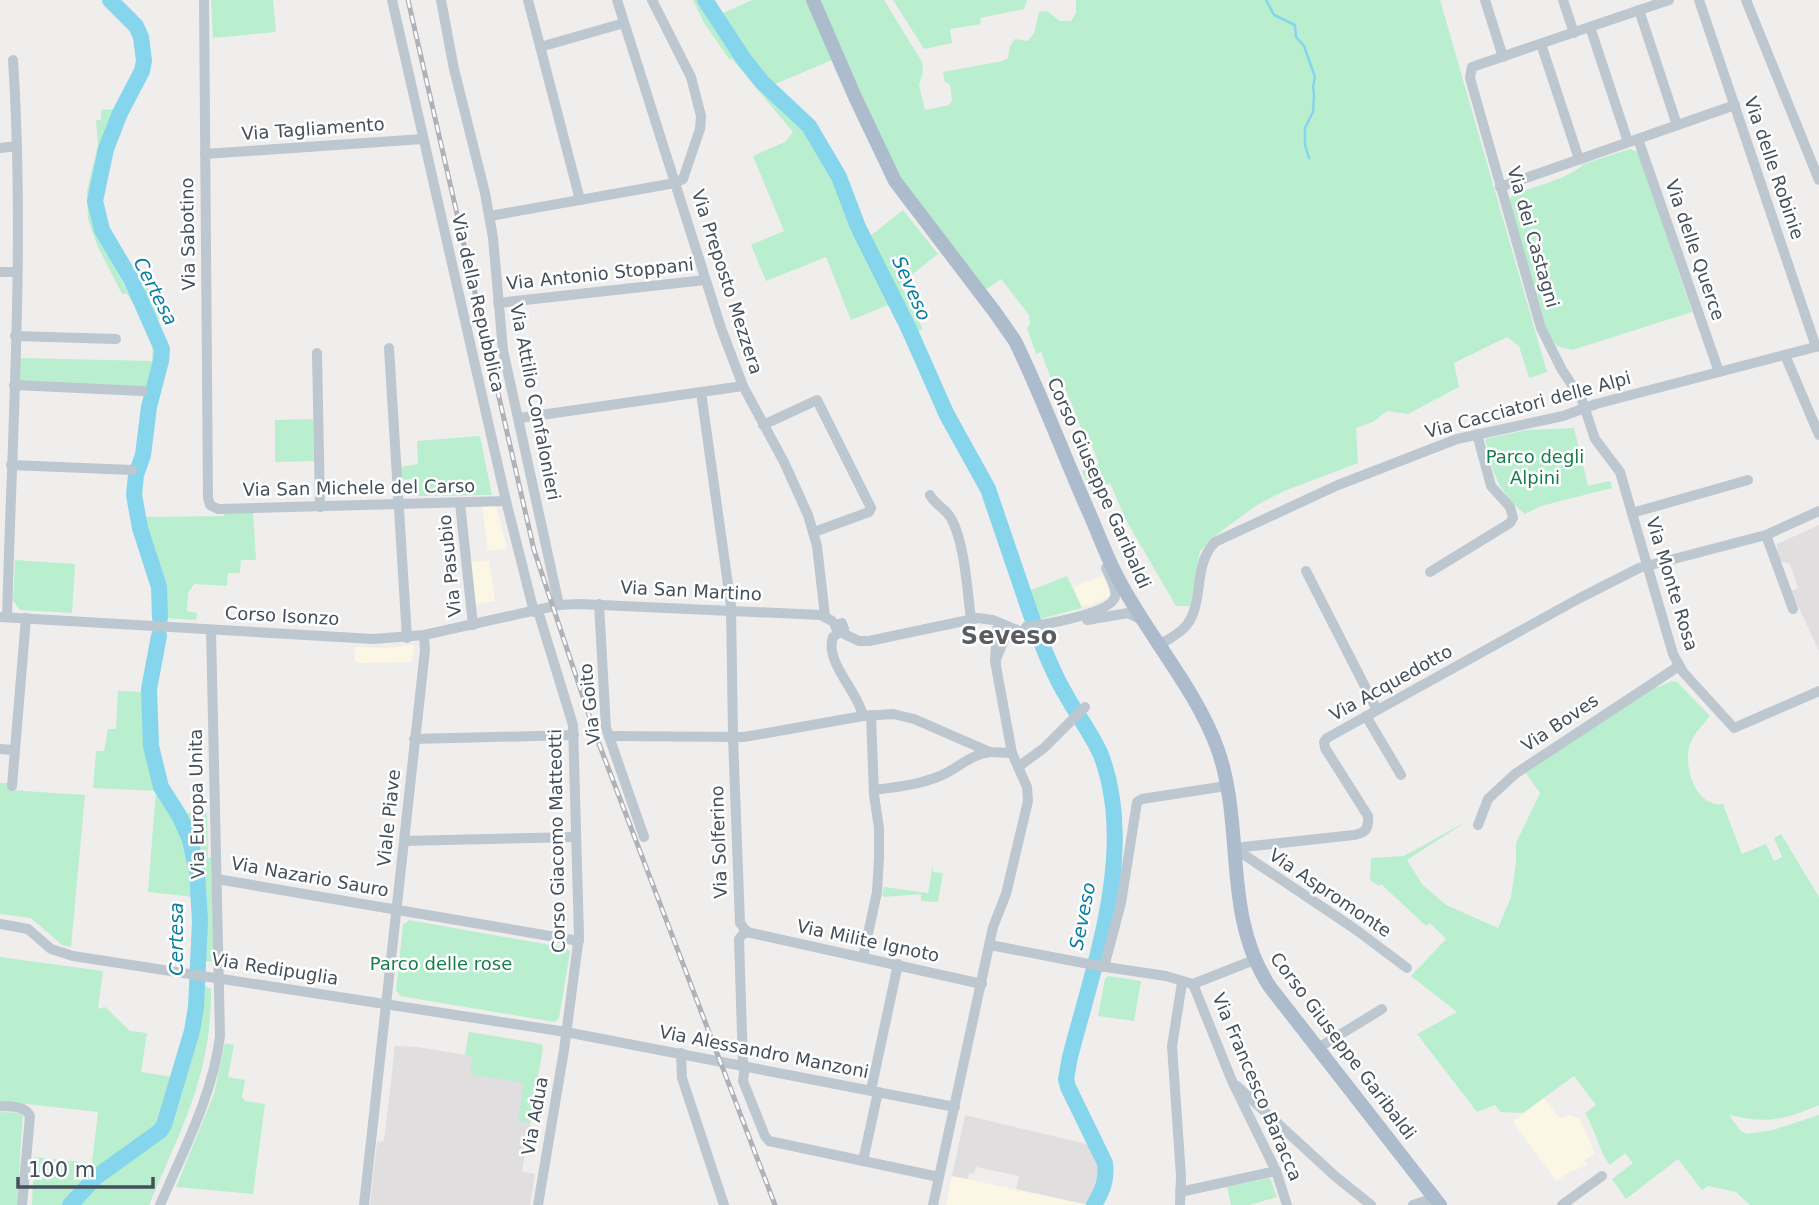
<svg xmlns="http://www.w3.org/2000/svg" width="1819" height="1205" font-family="'DejaVu Sans',sans-serif">
<style>
.commercial{fill:#fcf6e5}
.education{fill:#e1dedf}
.green{fill:#b9efcf}
.lines{fill:none;stroke-linecap:round;stroke-linejoin:round}
.stream{stroke:#85d5ed;stroke-width:2.5}
.river{stroke:#85d5ed;stroke-width:16}
.minor{stroke:#bdc7d0;stroke-width:10}
.major{stroke:#acbccd;stroke-width:14}
.rail-casing{stroke:#afb2b8;stroke-width:5}
.rail{stroke:#fff;stroke-width:2.5;stroke-dasharray:8;stroke-linecap:butt}
.labels{text-anchor:middle;stroke-width:5;stroke-linejoin:round;paint-order:stroke}
.street-label{font-size:18px;fill:#45505b;stroke:#fff}
.park-label{font-size:18px;fill:#157d4b;stroke:#fff}
.water-label{font-size:19px;font-style:italic;fill:#097ea1;stroke:#fff}
.district-label{font-size:24px;font-weight:bold;fill:#595d62;stroke:#fff}
</style>
<rect width="100%" height="100%" fill="#f0eded"/>
<g class="commercial">
<path d="M496 505 507 548 488 551 482 506Z"/>
<path d="M489 560 495 601 474 604 471 562Z"/>
<path d="M1103 575 1111 595 1089 606 1088 604 1082 607 1073 587Z"/>
<path d="M414 645 412 662 359 663 355 661V647L386 648Z"/>
<path d="M1544 1098 1559 1118 1570 1115 1579 1118 1595 1153 1585 1160 1587 1165 1568 1173 1556 1181 1513 1122Z"/>
<path d="M952 1176 1088 1205H946Z"/>
</g>
<g class="education">
<path d="M1819 525V651L1791 591 1798 588 1790 564 1778 560 1777 544Z"/>
<path d="M469 1032 541 1044 543 1047 522 1171 535 1174 530 1205H370L377 1142 384 1141 395 1046 417 1047 465 1055Z"/>
<path d="M965 1115 1086 1144 1091 1149 1097 1161 1100 1176 1096 1192 1089 1205 1016 1189 1019 1176 976 1167 974 1174 969 1173 968 1179 952 1176Z"/>
</g>
<g class="green">
<path d="M211 0H273L276 32 213 38Z"/>
<path d="M693 0H700L718 32 749 75 807 133 823 159 832 176 854 232 891 304 851 320 826 257 766 281 751 245 784 231 753 156 785 142 793 132 732 59H729L704 23Z"/>
<path d="M752 0H808L834 59 773 85 756 67 721 14Z"/>
<path d="M820 0H884L922 62 923 71 919 85 925 110 949 105 952 100 950 85 945 82 943 72 1003 61 1008 58 1010 46 1015 39 1028 41 1034 33 1039 12 1047 11 1060 21H1071L1076 13V0H1440L1547 372 1529 378 1519 346 1507 337 1454 363 1459 387 1408 414 1387 411 1373 422 1356 428 1358 463 1284 491 1257 505 1212 538 1200 551 1190 606H1176L1126 520 1110 483 1091 491 1082 471 1099 464 1087 433H1083L1061 378 1052 381 1041 352 1036 354 1027 328 1030 324 1029 315 1001 279 985 290 917 204 886 152Z"/>
<path d="M893 0H1027L1024 9 980 18 981 24 950 29 952 43 924 49Z"/>
<path d="M117 109 104 141 92 194V208L101 243 142 317 127 294H122L97 245 88 219 87 191 98 145 96 120H101V110Z"/>
<path d="M1630 149 1638 152 1692 312 1572 350 1557 346 1548 334 1509 201 1513 194C1531 188 1573 177 1583 164Z"/>
<path d="M903 210 938 254 900 284 923 329 917 332 869 237Z"/>
<path d="M130 266H140L159 319 155 321 163 334 168 359 153 414 149 454 142 477 143 517 224 516V513H253L256 560H241L240 573H228L227 586 194 584 188 593 187 611 197 613 196 620 165 618 164 588 142 521 137 492 139 477 148 448 153 404 165 361 166 350Z"/>
<path d="M153 339 158 355 149 395 19 382 20 358 152 361Z"/>
<path d="M313 419 314 461 275 462V420Z"/>
<path d="M1574 428 1588 486 1610 481 1612 488 1541 506 1525 514C1497 491 1493 473 1485 439L1527 430Z"/>
<path d="M480 436 492 495 418 496 416 479 402 480 401 467 418 464 417 441Z"/>
<path d="M15 560 75 564 72 613 20 610 13 601Z"/>
<path d="M1067 576 1082 608 1040 619 1029 591Z"/>
<path d="M1672 681 1677 682 1710 716C1703 725 1694 733 1690 744 1683 767 1695 807 1723 804L1742 854 1766 844 1774 861 1782 857 1774 838 1781 834 1819 897V1105C1785 1120 1765 1124 1729 1115L1740 1130 1746 1134 1773 1130 1819 1115V1205H1750L1736 1192 1708 1186 1702 1190 1678 1159 1626 1199 1612 1179 1633 1163 1625 1153 1610 1165C1598 1150 1596 1130 1585 1113L1596 1105 1574 1076 1523 1113 1501 1112 1495 1105 1477 1112 1417 1034 1457 1012 1411 976 1446 939 1430 923 1426 926 1381 884 1379 886 1370 880 1371 858 1404 856 1469 820 1407 860 1422 884 1446 905 1498 928 1511 897 1516 862V843L1540 793 1525 772 1653 689Z"/>
<path d="M118 691 144 692C147 722 145 756 157 784 161 794 167 803 173 813 188 838 196 867 195 897L148 892 156 791 93 788 96 751H104L108 729H116Z"/>
<path d="M0 783H9V790L85 795 71 947 62 945 31 918 0 914Z"/>
<path d="M184 813H207L208 858H211L214 962 205 961C204 909 203 862 184 813Z"/>
<path d="M933 864V872L943 873 938 902 921 901V894L884 897 882 895 884 887 928 893Z"/>
<path d="M409 920 567 948 570 952 559 1018 555 1022 400 996 396 990 403 925Z"/>
<path d="M0 957 103 971 98 1009 105 1007 130 1031 147 1033 141 1072 172 1077C167 1098 164 1121 148 1137L86 1176 61 1205H32L34 1157 92 1163 98 1112 0 1101Z"/>
<path d="M1108 976 1141 981 1134 1021 1098 1016 1105 979Z"/>
<path d="M201 985 211 989C212 1074 181 1129 149 1205H77L91 1189 115 1170 154 1145 167 1131 194 1042 199 1017Z"/>
<path d="M469 1032 541 1044 543 1047 530 1123 518 1121 524 1083 470 1074 473 1057 465 1055Z"/>
<path d="M225 1043 234 1045 228 1077 245 1080 242 1097 245 1101 265 1104 253 1194 176 1187 214 1094Z"/>
<path d="M0 1112 23 1113 17 1205H0Z"/>
<path d="M1270 1178 1277 1197 1249 1205H1231L1227 1187Z"/>
</g>
<g class="lines">
<path class="stream" d="M1266 0 1274 15 1295 25 1296 37 1304 46 1315 77 1313 87 1314 95 1313 112 1305 128V145L1309 158"/>
<g class="river">
<path d="M110 0 136 26 141 37 144 61 142 71 120 113 106 149 95 201 102 230 132 281 162 349 161 361 149 407 143 455 136 475 134 495 140 528 159 587 160 618"/>
<path d="M705 0 743 58 762 82 809 126 839 177 858 227 908 327 947 415 988 489 1033 621"/>
<path d="M1039 637C1047 657 1055 677 1066 695 1077 715 1092 734 1101 755 1137 850 1094 964 1070 1057L1066 1079 1068 1087 1105 1163C1107 1180 1103 1190 1094 1205"/>
<path d="M70 1205 96 1177 160 1131 164 1125 192 1031 196 1007 200 921 197 872 190 840 180 817 161 787 151 746 149 689 159 636"/>
</g>
<g class="minor">
<path d="M204 0 208 498 210 505 218 509 506 501"/>
<path d="M392 0 506 501 534 612"/>
<path d="M441 0 454 69 485 193 493 238 503 350 559 605"/>
<path d="M528 0 580 200"/>
<path d="M617 0 721 328 743 386 784 462 808 515 817 546 825 616"/>
<path d="M1485 0 1503 57"/>
<path d="M1563 0 1574 33"/>
<path d="M1669 0 1472 67 1470 78 1541 328 1562 370 1582 400 1595 439 1620 472 1673 654 1683 672 1734 728 1819 691"/>
<path d="M1699 0 1816 347"/>
<path d="M1746 0 1819 180"/>
<path d="M1639 10 1677 125"/>
<path d="M1590 27 1628 142"/>
<path d="M1541 44 1579 159"/>
<path d="M540 47 624 23"/>
<path d="M1638 139 1719 372"/>
<path d="M0 148 17 146"/>
<path d="M205 154 423 139"/>
<path d="M1500 187 1735 105"/>
<path d="M490 216 675 183 683 179 700 129 701 116 691 77 652 0"/>
<path d="M0 272H16"/>
<path d="M498 303 705 280"/>
<path d="M15 336 116 339"/>
<path d="M389 348 407 638"/>
<path d="M317 353 320 507"/>
<path d="M1785 355 1819 435"/>
<path d="M14 385 143 391"/>
<path d="M701 392 731 606 733 737 740 923 747 932"/>
<path d="M520 418 743 386"/>
<path d="M763 425 817 400 871 508 869 512 814 532"/>
<path d="M11 465 132 470"/>
<path d="M930 495C935 505 947 509 952 520 965 546 967 589 971 619"/>
<path d="M460 503 473 625"/>
<path d="M1632 513 1748 480"/>
<path d="M1766 535 1793 609"/>
<path d="M1306 571 1377 710"/>
<path d="M1430 572 1510 523 1513 518 1510 507 1491 486 1477 434"/>
<path d="M599 604 606 728 644 837"/>
<path d="M0 617 373 639 424 635 559 605 579 604 821 615 832 621"/>
<path d="M7 617C12 432 25 245 13 60"/>
<path d="M1087 620 1128 613 1142 620"/>
<path d="M1026 627C1043 625 1106 614 1114 599 1119 591 1109 576 1106 568"/>
<path d="M837 631 835 625 842 623 844 629 833 637C824 662 858 691 863 716"/>
<path d="M840 632 859 641H869L978 618 993 620 1022 632 1037 631"/>
<path d="M1159 645C1168 640 1179 634 1186 626 1205 602 1192 566 1215 542L1338 485 1457 439 1563 416 1596 404 1819 346"/>
<path d="M1366 716 1401 775"/>
<path d="M609 736 744 737 863 716 893 714 914 719 990 752 1012 753 995 661 997 629 1004 625 1008 631 996 659V667"/>
<path d="M414 739 574 735"/>
<path d="M0 749 15 750"/>
<path d="M1018 767 1044 748 1085 707"/>
<path d="M12 786 26 618"/>
<path d="M874 790C897 787 918 785 940 776 957 769 971 754 990 752"/>
<path d="M1478 825 1488 799 1515 774 1679 666"/>
<path d="M404 841 576 837"/>
<path d="M1234 848 1354 835C1366 833 1369 828 1368 816L1325 748 1324 742 1327 738 1578 599 1639 568 1766 535 1819 511"/>
<path d="M1234 848 1355 929 1407 968"/>
<path d="M217 879 579 941"/>
<path d="M0 924 28 929 51 949 73 956 566 1032 955 1107"/>
<path d="M747 932 982 984"/>
<path d="M990 945 1099 966 1166 976 1193 984 1254 960"/>
<path d="M863 957 877 892 879 858V828L874 795 871 715"/>
<path d="M1104 967 1121 903 1137 802 1142 799 1226 786"/>
<path d="M1193 984 1232 1081 1276 1171 1287 1205"/>
<path d="M1318 1048 1382 1009"/>
<path d="M681 1053 682 1078 724 1205"/>
<path d="M743 1065 739 939 743 934 747 932"/>
<path d="M745 1065 743 1081 765 1136 769 1141 939 1177"/>
<path d="M1237 1086 1336 1177 1371 1205"/>
<path d="M871 1090 898 964"/>
<path d="M0 1106C11 1107 25 1105 30 1116L22 1205"/>
<path d="M863 1161 878 1092"/>
<path d="M1180 1192 1276 1171"/>
<path d="M160 1205C183 1151 213 1095 220 1036L211 630"/>
<path d="M364 1205 425 650 424 635"/>
<path d="M538 1205 564 1050 579 936 573 725 538 611"/>
<path d="M933 1205 993 927 1006 894 1028 801 1027 787 1012 753"/>
<path d="M1180 1205 1181 1176 1172 1046 1182 983"/>
<path d="M1413 1205 1434 1198"/>
<path d="M1562 1205 1602 1176"/>
</g>
<path class="major" d="M813 0 855 97 895 181 994 311 1015 341C1043 398 1065 459 1091 517 1100 538 1108 560 1119 580 1149 637 1196 689 1218 750 1245 828 1222 915 1270 987L1440 1205"/>
<g class="rail-casing">
<path id="rail" d="M408 0 534 550 596 736 775 1205"/>
</g>
<use href="#rail" class="rail"/>
</g>
<g class="labels">
<g class="street-label">
<text transform="translate(313 129) rotate(-4)" y="6">Via Tagliamento</text>
<text transform="translate(1774 168) rotate(71)" y="6">Via delle Robinie</text>
<text transform="translate(188 234) rotate(-91)" y="6">Via Sabotino</text>
<text transform="translate(1533 237) rotate(74)" y="6">Via dei Castagni</text>
<text transform="translate(1695 250) rotate(71)" y="6">Via delle Querce</text>
<text transform="translate(600 274) rotate(-6)" y="6">Via Antonio Stoppani</text>
<text transform="translate(727 282) rotate(72)" y="6">Via Preposto Mezzera</text>
<text transform="translate(478 303) rotate(77)" y="6">Via della Repubblica</text>
<text transform="translate(535 402) rotate(79)" y="6">Via Attilio Confalonieri</text>
<text transform="translate(1528 405) rotate(-15)" y="6">Via Cacciatori delle Alpi</text>
<text transform="translate(1099 483) rotate(66)" y="6">Corso Giuseppe Garibaldi</text>
<text transform="translate(359 488) rotate(-1)" y="6">Via San Michele del Carso</text>
<text transform="translate(450 566) rotate(-96)" y="6">Via Pasubio</text>
<text transform="translate(1672 584) rotate(73)" y="6">Via Monte Rosa</text>
<text transform="translate(691 591) rotate(3)" y="6">Via San Martino</text>
<text transform="translate(282 616) rotate(3)" y="6">Corso Isonzo</text>
<text transform="translate(1391 683) rotate(-29)" y="6">Via Acquedotto</text>
<text transform="translate(590 704) rotate(-96)" y="6">Via Goito</text>
<text transform="translate(1560 723) rotate(-34)" y="6">Via Boves</text>
<text transform="translate(197 804) rotate(-91)" y="6">Via Europa Unita</text>
<text transform="translate(389 818) rotate(-84)" y="6">Viale Piave</text>
<text transform="translate(557 841) rotate(-91)" y="6">Corso Giacomo Matteotti</text>
<text transform="translate(719 842) rotate(-92)" y="6">Via Solferino</text>
<text transform="translate(310 877) rotate(10)" y="6">Via Nazario Sauro</text>
<text transform="translate(1330 893) rotate(34)" y="6">Via Aspromonte</text>
<text transform="translate(868 941) rotate(12)" y="6">Via Milite Ignoto</text>
<text transform="translate(275 969) rotate(9)" y="6">Via Redipuglia</text>
<text transform="translate(1343 1046) rotate(53)" y="6">Corso Giuseppe Garibaldi</text>
<text transform="translate(764 1052) rotate(11)" y="6">Via Alessandro Manzoni</text>
<text transform="translate(1257 1087) rotate(67)" y="6">Via Francesco Baracca</text>
<text transform="translate(535 1116) rotate(-80)" y="6">Via Adua</text>
</g>
<g class="park-label">
<text x="1535" y="463">Parco degli<tspan x="1535" dy="21">Alpini</tspan></text>
<text x="441" y="970">Parco delle rose</text>
</g>
<g class="water-label">
<text transform="translate(912 288) rotate(66)" y="7">Seveso</text>
<text transform="translate(156 291) rotate(63)" y="7">Certesa</text>
<text transform="translate(1082 916) rotate(-79)" y="7">Seveso</text>
<text transform="translate(176 939) rotate(-90)" y="7">Certesa</text>
</g>
<g class="district-label">
<text x="1009" y="644">Seveso</text>
</g>
</g>
<path d="M18 1177v10h135v-10" fill="none" stroke="#45505b" stroke-width="3.5"/>
<text x="28" y="1177" font-size="21" fill="#45505b" stroke="#ffffff" stroke-width="5" paint-order="stroke">100 m</text>
</svg>
